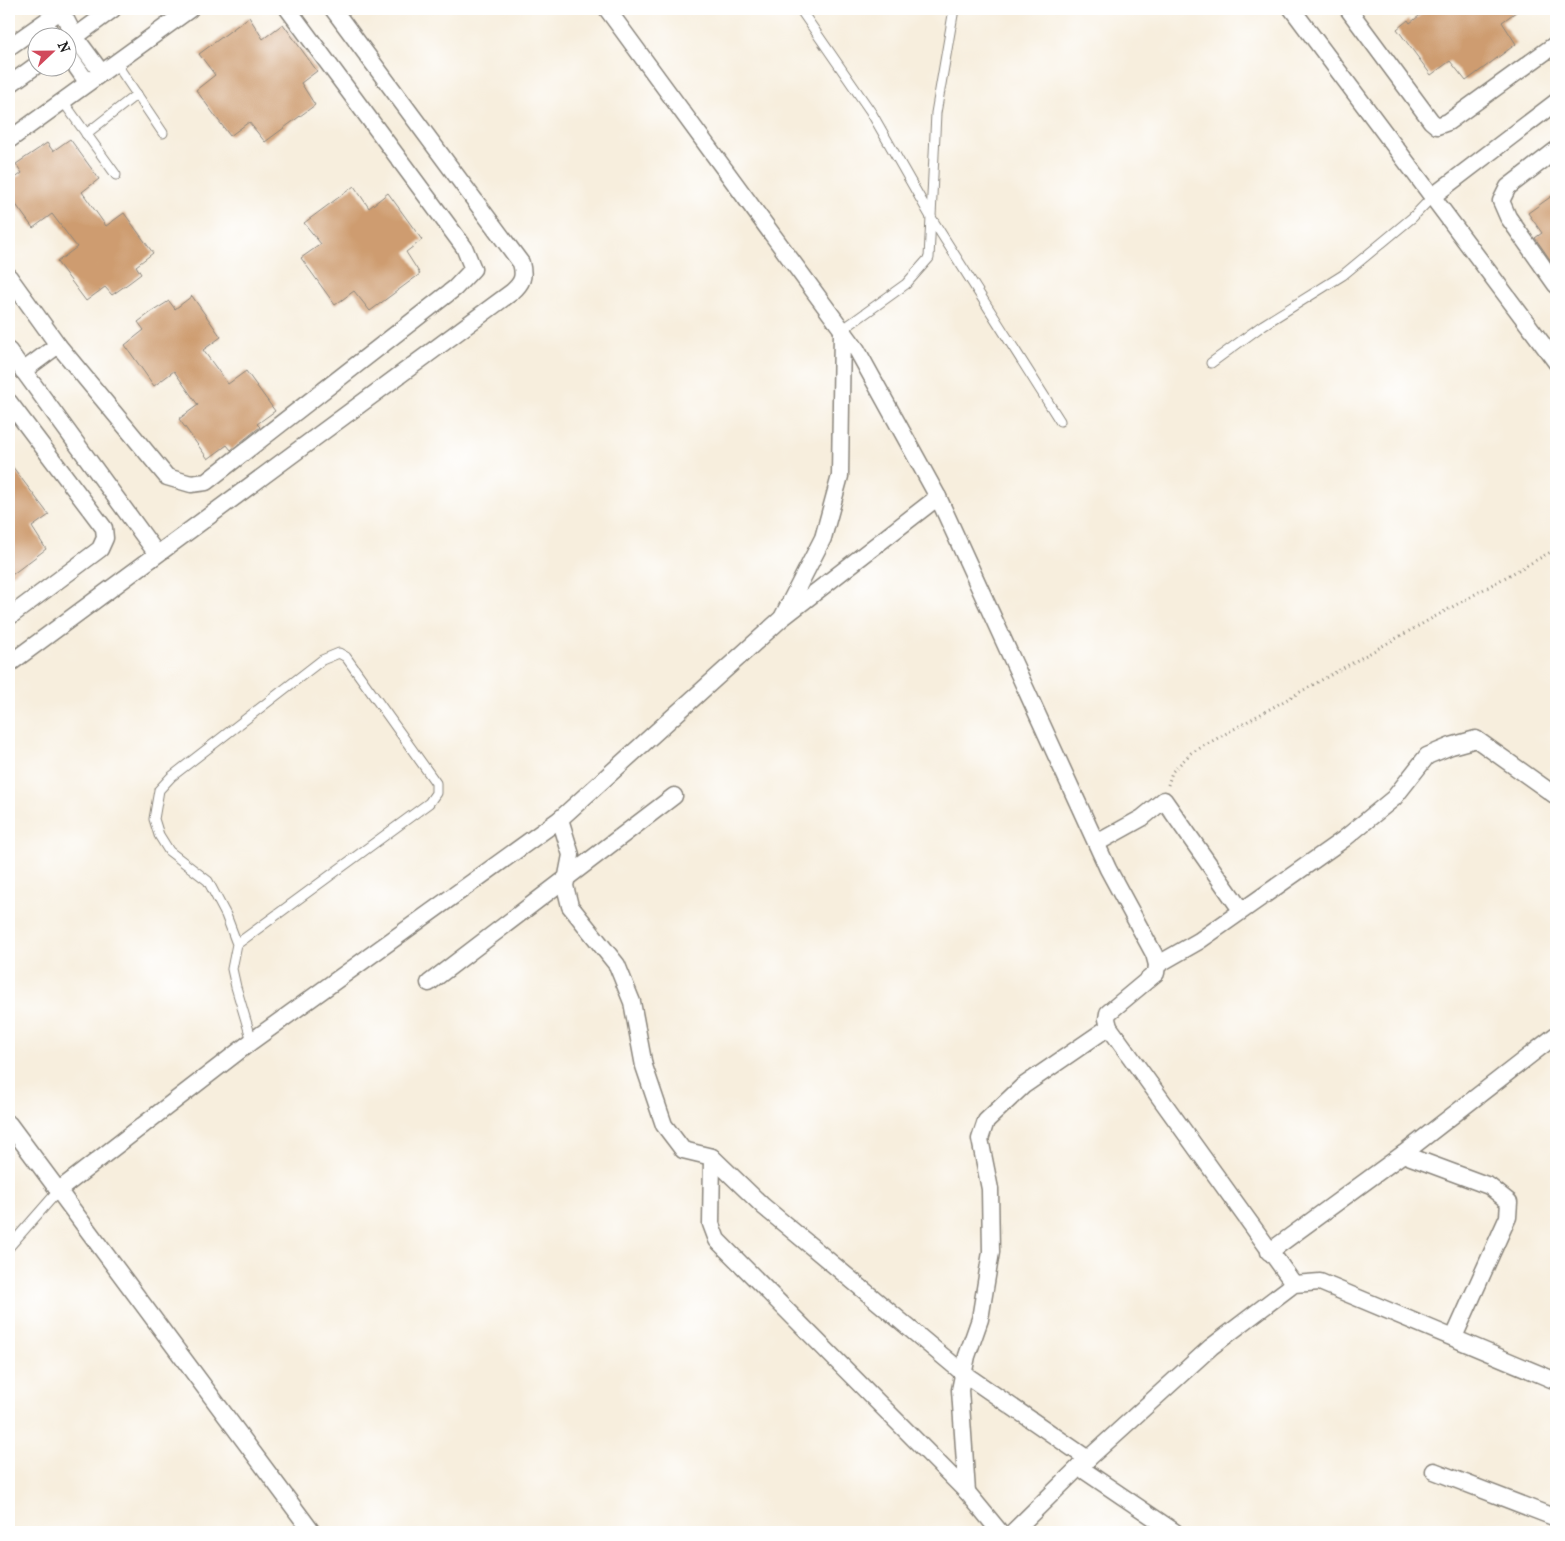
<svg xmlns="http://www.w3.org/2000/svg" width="1565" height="1541" font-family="'IM FELL French Canon',serif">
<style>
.building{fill:#ce9c70}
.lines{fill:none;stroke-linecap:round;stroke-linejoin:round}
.service-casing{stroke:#8a857c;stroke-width:11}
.minor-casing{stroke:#8a857c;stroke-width:19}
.path{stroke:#8a857c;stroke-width:3;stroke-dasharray:1 4;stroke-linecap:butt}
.service{stroke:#fff;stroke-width:9}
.minor{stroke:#fff;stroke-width:16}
</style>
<rect width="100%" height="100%" fill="#fff"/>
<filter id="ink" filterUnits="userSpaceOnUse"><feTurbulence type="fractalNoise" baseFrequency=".02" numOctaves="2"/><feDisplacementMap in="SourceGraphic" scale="10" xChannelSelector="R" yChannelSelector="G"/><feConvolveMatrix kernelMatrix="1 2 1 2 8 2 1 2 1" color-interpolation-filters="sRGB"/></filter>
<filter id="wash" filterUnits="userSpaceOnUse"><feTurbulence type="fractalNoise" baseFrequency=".0096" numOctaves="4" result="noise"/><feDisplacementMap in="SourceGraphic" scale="20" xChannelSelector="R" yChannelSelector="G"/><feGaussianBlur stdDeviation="1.12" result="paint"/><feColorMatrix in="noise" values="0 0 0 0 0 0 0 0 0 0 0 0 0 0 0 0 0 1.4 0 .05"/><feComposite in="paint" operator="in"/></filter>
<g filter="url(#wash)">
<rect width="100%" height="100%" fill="#f7eedd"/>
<g id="blocks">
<g class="building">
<path d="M1428 9H1520L1502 22 1516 44 1466 81 1450 61 1431 75 1397 29 1408 20 1410 23Z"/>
<path d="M249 17 263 39 283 24 317 71 301 83 315 105 265 142 249 122 230 136 196 90 215 75 199 54Z"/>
<path d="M70 139 99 179 82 192 106 226 124 213 153 253 136 266 141 274 129 283 112 295 105 287 86 301 57 262 77 247 52 214 33 228 9 195V183L22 173 16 164 47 143 53 151Z"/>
<path d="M354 186 369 208 388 193 422 240 406 252 420 274 370 311 354 291 335 305 301 258 321 244 304 223Z"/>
<path d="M1556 193V268L1535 238 1542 233 1528 213Z"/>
<path d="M192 296 221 337 203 350 228 384 246 371 275 411 257 424 260 427 231 450 227 445 208 459 179 419 198 405 174 371 154 386 125 345 144 330 138 322 150 313 169 301 175 309Z"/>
<path d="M9 462 49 515 32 527 46 549 9 577Z"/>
</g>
</g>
</g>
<g filter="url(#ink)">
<use href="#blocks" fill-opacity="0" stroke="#8a857c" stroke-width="1"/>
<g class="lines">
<g class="service-casing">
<g id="service">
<path d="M800 9 871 112 932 219 1060 421"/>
<path d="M115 62 163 133"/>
<path d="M62 100 116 175"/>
<path d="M86 134 137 94"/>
<path d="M842 330 906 284 929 258 936 113 954 9"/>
<path d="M1211 363 1263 325 1343 275 1413 217 1433 196"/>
<path d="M237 944 429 803 436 793V783L346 657 339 653 322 660 171 777 159 790 154 819 159 835 169 851 208 881 226 915 237 944 232 969 236 987 252 1041"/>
<path d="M9 1247 59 1190"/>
</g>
</g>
<g class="minor-casing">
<g id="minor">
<path d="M607 9 857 350 938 497 1108 869 1154 954 1157 965 1156 973 1108 1013 1107 1019 1109 1027 1294 1284"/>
<path d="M1292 9 1556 362"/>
<path d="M1348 9 1431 121 1437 126 1448 122 1556 44"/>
<path d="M61 10 75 37 101 72"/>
<path d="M44 23 55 38"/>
<path d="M68 42 113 9"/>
<path d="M9 47 63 9"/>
<path d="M68 55 87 82"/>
<path d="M9 85 38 64"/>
<path d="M9 140 190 9"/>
<path d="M1556 150 1508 187 1501 201 1508 217 1556 285"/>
<path d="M1433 196 1556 102"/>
<path d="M9 277 58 345 167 477 191 484 206 482 455 288 473 269 464 247 288 9"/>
<path d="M9 351 157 554"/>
<path d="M23 371 58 345"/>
<path d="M9 402 104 528 105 538 100 549 9 617"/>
<path d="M783 616 823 538 840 476 842 330"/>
<path d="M9 664 512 292C522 283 525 277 521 263L333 9"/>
<path d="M560 819 571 855 565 886 570 906 617 965 632 1002 644 1066 664 1125 683 1150 712 1157 763 1206 963 1373 1088 1459"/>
<path d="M1097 843 1142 818 1164 800 1241 910"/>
<path d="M1157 965 1199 941 1344 839 1394 798 1427 756 1451 746 1476 739 1556 796"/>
<path d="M429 983 674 796"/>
<path d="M9 1124 312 1532"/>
<path d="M1403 1154 1489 1186 1509 1202 1508 1217 1454 1337"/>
<path d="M712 1157 711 1224 717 1240 967 1492 1000 1532"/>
<path d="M59 1190 252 1041 560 819 781 619 938 497"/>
<path d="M1269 1252 1403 1154 1556 1035"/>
<path d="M1079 1467 1211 1347 1294 1284 1320 1282 1556 1381"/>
<path d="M1434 1471 1556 1518"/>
<path d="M967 1492 960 1390 967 1356 980 1319 991 1252 990 1189 980 1139 986 1121 1023 1086 1109 1027"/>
<path d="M1013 1532 1079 1467 1175 1532"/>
</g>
</g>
<path class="path" d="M1168 785 1172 772 1191 753 1556 549"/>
<use href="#service" class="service"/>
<use href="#minor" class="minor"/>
</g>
</g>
<rect width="1565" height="1541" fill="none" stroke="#fff" stroke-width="30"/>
<g transform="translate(52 52) rotate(68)"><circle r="24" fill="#ffffff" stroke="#a4a4a4"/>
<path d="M0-4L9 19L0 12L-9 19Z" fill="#d1495b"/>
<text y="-8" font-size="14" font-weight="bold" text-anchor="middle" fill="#1c1c1c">N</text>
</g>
</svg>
